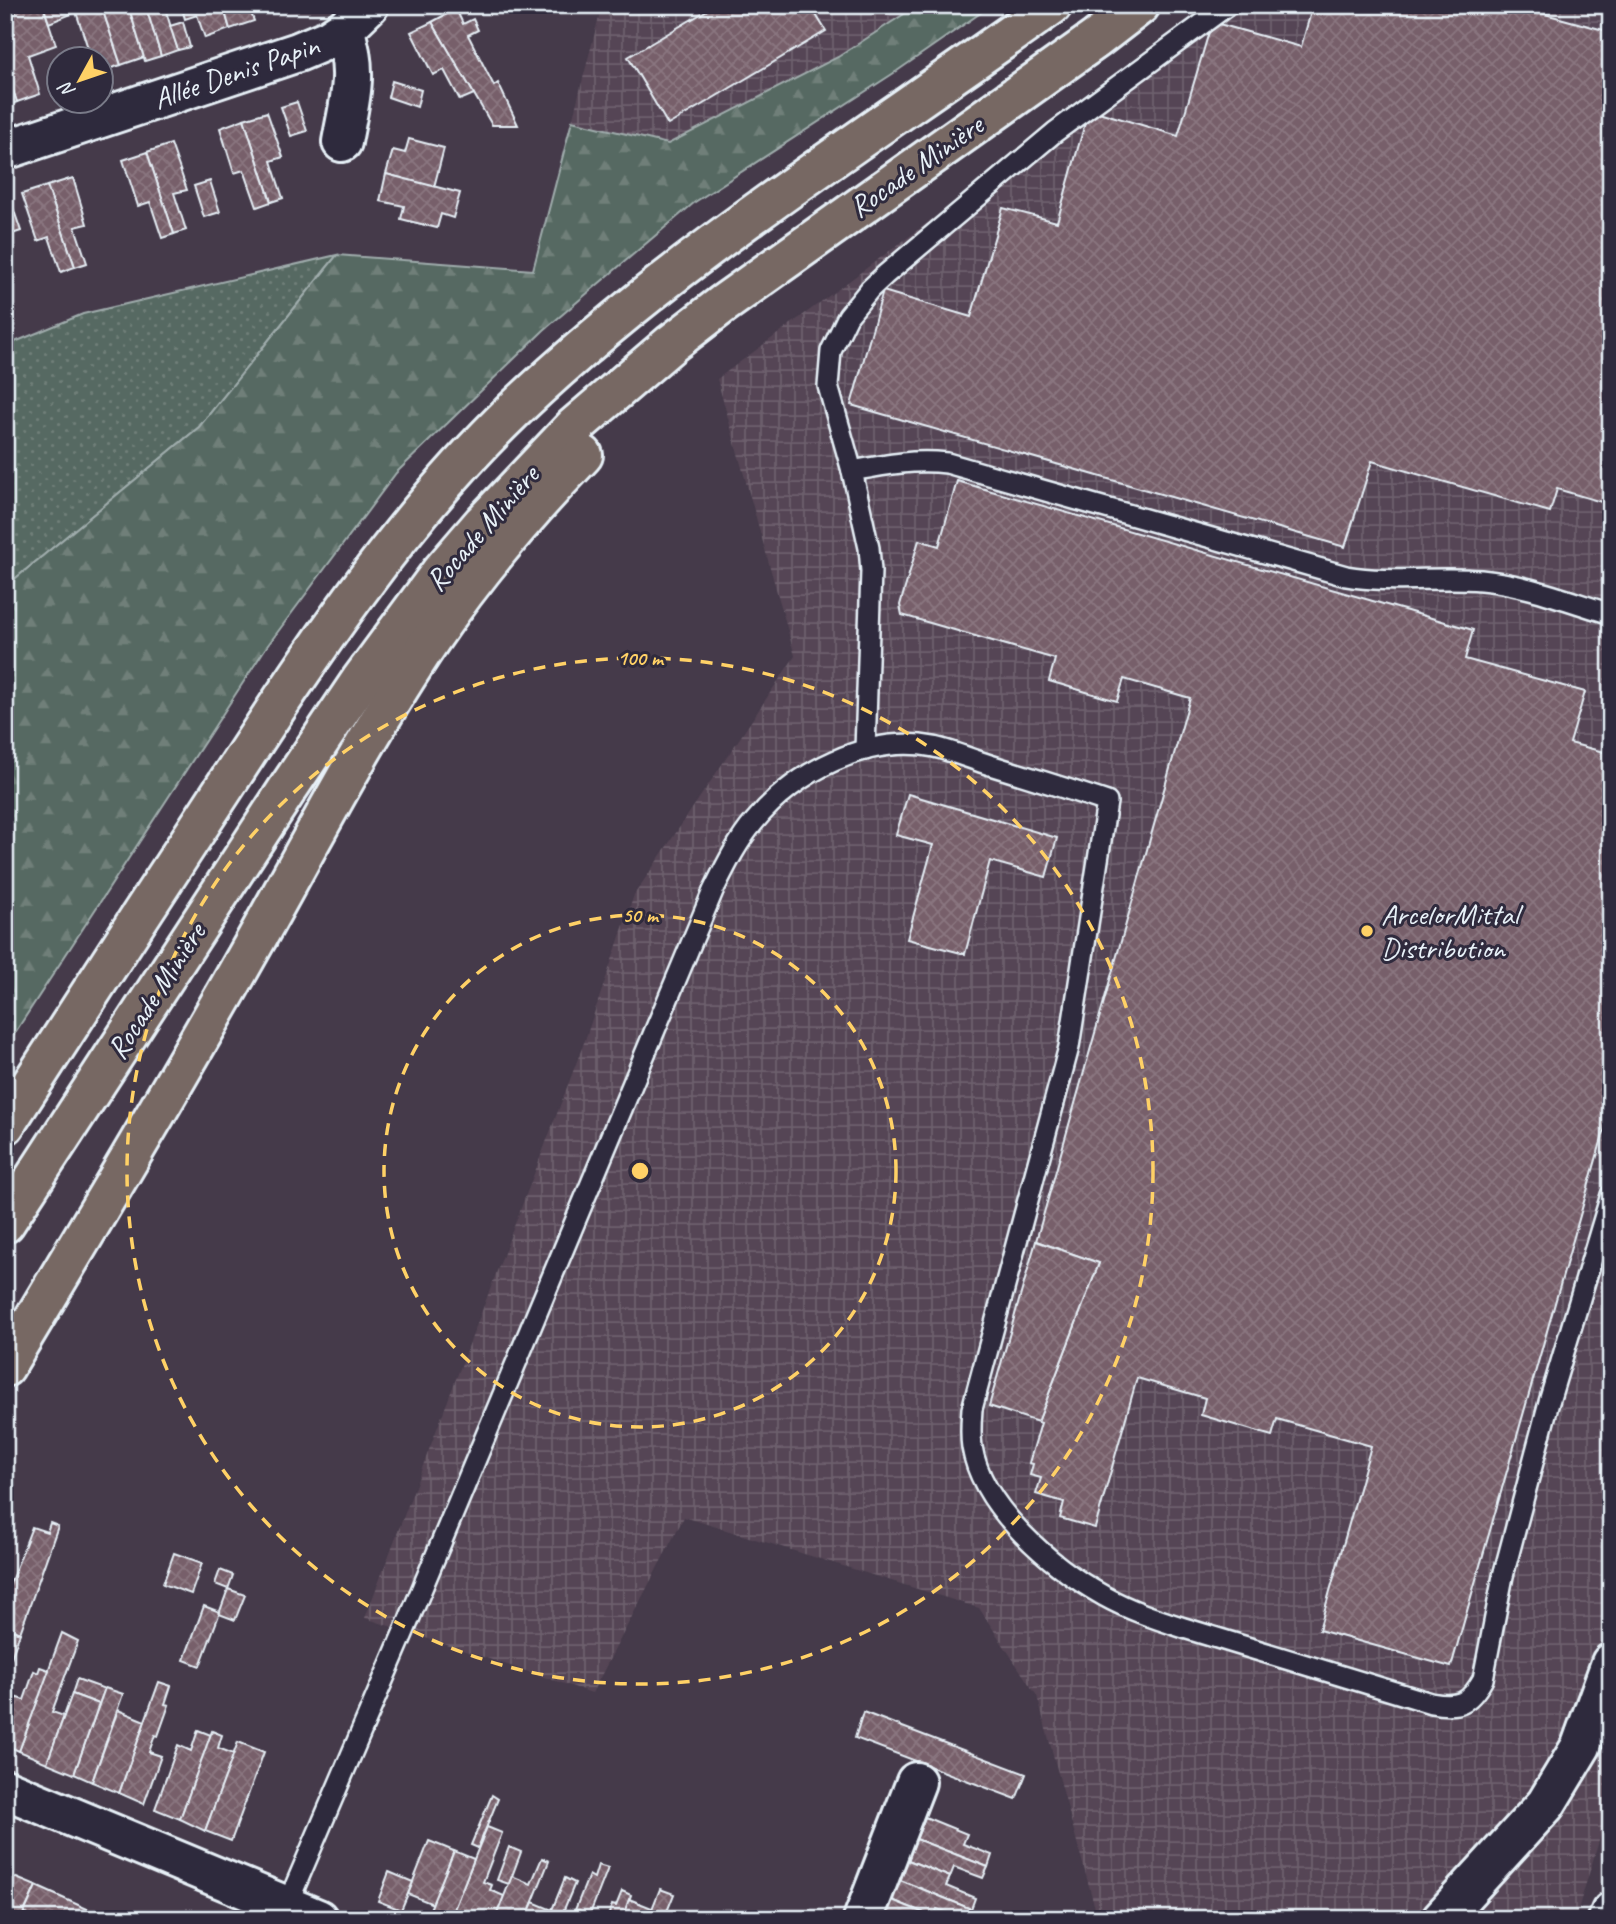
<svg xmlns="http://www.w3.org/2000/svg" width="1616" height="1924" font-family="Caveat,sans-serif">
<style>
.industrial{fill:url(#industrial-grid)}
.grass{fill:url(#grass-dots);stroke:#a0adad;stroke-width:2}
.forest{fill:url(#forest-firs);stroke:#a0adad;stroke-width:2}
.building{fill:url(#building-cross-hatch);stroke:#e8f1f8;stroke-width:2}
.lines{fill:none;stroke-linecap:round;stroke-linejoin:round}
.lane-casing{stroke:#e8f1f8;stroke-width:24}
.street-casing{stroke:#e8f1f8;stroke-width:44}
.secondary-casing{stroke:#e8f1f8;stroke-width:44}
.highway-casing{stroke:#e8f1f8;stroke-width:44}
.lane{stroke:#2f2a3d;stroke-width:19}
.street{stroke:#2f2a3d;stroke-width:38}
.secondary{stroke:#2f2a3d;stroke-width:38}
.highway{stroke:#776864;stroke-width:38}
.ring{fill:none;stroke:#ffd166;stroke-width:3.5;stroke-dasharray:12 9}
.poi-dot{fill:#ffd166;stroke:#2f2a3d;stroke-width:2.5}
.labels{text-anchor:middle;stroke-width:6;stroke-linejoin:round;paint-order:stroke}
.street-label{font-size:30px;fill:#e8f1f8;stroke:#2f2a3d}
.poi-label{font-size:30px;fill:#e8f1f8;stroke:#2f2a3d;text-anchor:start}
.centre{fill:#ffd166;stroke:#2f2a3d;stroke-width:3.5}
.ring-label{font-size:21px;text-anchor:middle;font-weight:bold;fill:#ffd166;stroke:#2f2a3d;stroke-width:6;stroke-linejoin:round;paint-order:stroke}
</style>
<defs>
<pattern id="industrial-grid" width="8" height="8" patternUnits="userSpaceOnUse" patternTransform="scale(1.75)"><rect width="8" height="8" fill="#544554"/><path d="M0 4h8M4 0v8" fill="none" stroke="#6d606d"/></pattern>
<pattern id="grass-dots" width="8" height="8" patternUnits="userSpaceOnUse" patternTransform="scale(1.75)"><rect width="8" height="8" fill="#576962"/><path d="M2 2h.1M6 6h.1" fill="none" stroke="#6f7f79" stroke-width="1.8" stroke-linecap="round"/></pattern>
<pattern id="forest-firs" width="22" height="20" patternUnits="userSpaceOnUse" patternTransform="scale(1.75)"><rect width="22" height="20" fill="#576962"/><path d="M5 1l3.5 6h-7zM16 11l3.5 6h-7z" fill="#6f7f79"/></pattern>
<pattern id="building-cross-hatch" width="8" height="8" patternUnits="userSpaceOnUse" patternTransform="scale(1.75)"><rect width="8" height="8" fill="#775f6a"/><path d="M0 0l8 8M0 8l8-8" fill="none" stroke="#8a7680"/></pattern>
</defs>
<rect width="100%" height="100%" fill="#453a4a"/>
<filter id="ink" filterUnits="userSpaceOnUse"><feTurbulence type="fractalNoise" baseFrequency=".0143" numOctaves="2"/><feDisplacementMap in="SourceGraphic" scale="14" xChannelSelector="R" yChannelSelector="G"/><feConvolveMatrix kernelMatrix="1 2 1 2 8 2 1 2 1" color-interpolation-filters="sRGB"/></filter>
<g filter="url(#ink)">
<g class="industrial">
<path d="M602 5H918L838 57 667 144 572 121Z"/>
<path d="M1221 5H1611V1802L1575 1919H1098L1037 1696 979 1608 684 1517 592 1693 365 1618 585 1040 634 895 795 656 717 379Z"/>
</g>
<path class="grass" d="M337 255 199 427 5 587V346L83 314Z"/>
<path class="forest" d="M918 5H992L897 71 695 202 544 330 396 473 265 649 5 1048V587L199 427 337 255 533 270 572 121 668 144 838 57Z"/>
<g class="building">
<path d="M35 5H43L56 45 28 55 40 94 17 102 5 68V15Z"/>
<path d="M43 5H101L121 65 102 71V60H92L76 12 49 23Z"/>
<path d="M101 5H147L130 11 144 57 121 65Z"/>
<path d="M147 5H160L147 10 161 56 145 61 130 11Z"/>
<path d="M160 5H164L178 50 161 56 147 10Z"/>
<path d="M181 5H223L230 29 205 38 197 15 185 19Z"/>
<path d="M223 5H248L254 21 230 29Z"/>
<path d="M479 5H512L511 13 479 7Z"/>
<path d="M716 5H810L826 31 668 125 628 57Z"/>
<path d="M1313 5H1512L1611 32V483L1605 503 1557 489 1550 512 1372 461 1345 547 851 405 883 291 971 317 1003 208 1057 222 1089 109 1178 136 1212 22 1301 47Z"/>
<path d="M456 9 463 24 473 19 478 30 468 35 494 86 498 83 518 125H492L432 22Z"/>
<path d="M183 22 190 47 178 50 170 26Z"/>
<path d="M432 22 474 94 460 100 444 70 433 75 411 32Z"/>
<path d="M5 68 17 102 5 106Z"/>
<path d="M392 81 421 90 417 107 388 97Z"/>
<path d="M297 102 307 131 291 136 281 107Z"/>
<path d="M267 112 283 157 271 161 283 198 271 202 244 119Z"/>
<path d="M244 119 271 202 257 207 244 170 234 173 220 128Z"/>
<path d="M409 139 444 148 434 187 386 174 393 150 405 153Z"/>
<path d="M171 144 187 190 174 193 186 230 174 234 147 152Z"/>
<path d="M147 152 174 234 162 238 150 202 138 206 123 160Z"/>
<path d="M386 174 460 193 453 218 441 214 437 228 401 219 404 206 380 201Z"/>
<path d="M73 178 87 224 75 227 87 263 75 267 47 186Z"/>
<path d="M210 181 220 212 204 217 194 186Z"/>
<path d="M47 186 75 267 61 272 49 237 38 241 22 194Z"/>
<path d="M10 199 21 231 6 236 5 201Z"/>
<path d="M957 481 1473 630 1465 659 1585 692 1570 743 1611 754V1107L1451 1667 1319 1630 1371 1446 1277 1419 1272 1436 1201 1415 1205 1398 1137 1378 1095 1528 1060 1518 1064 1502 1036 1494 1041 1478 1030 1475 1033 1464 1029 1463 1041 1423 1038 1422 1099 1263 1036 1241 1190 698 1124 679 1117 701 1049 681 1055 659 902 615 900 605 919 540 939 546Z"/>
<path d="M908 794 1057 838 1046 877 990 861 965 954 907 939 933 845 896 835Z"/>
<path d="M1036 1241 1099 1263 1038 1422 989 1406Z"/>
<path d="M50 1523 58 1526 20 1633 5 1627V1597L32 1527 47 1532Z"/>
<path d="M174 1553 202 1563 191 1594 163 1584Z"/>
<path d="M220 1570 233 1575 228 1589 215 1584Z"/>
<path d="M228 1589 245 1595 235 1620 219 1614Z"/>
<path d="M204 1606 220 1612 200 1666 184 1660Z"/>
<path d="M5 1628 20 1633 5 1675Z"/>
<path d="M62 1633 78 1641 52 1712 64 1716 47 1763 19 1751Z"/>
<path d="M40 1667 49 1670 19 1751 5 1745V1694L24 1700 34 1671 38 1673Z"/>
<path d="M77 1679 105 1689 99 1704 72 1694Z"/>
<path d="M159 1682 171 1686 165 1704 169 1705 158 1736 155 1735 149 1752 161 1756 144 1804 119 1793Z"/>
<path d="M105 1688 123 1694 92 1782 74 1774Z"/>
<path d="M72 1694 99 1704 74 1774 47 1763Z"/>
<path d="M118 1710 145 1721 119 1793 92 1782Z"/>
<path d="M863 1712 1026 1774 1016 1799 855 1738Z"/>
<path d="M198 1730 211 1735 180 1819 155 1809 178 1745 191 1751Z"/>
<path d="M212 1731 222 1735 218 1748 234 1754 205 1831 180 1819Z"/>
<path d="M238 1742 264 1752 231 1841 205 1831Z"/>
<path d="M492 1795 498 1799 478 1848 471 1845Z"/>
<path d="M925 1817 967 1834 963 1844 992 1855 988 1867 916 1839Z"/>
<path d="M487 1827 502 1833 483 1882 492 1885 490 1890 504 1896 495 1919H450Z"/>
<path d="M916 1839 988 1867 983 1878 954 1867 950 1877 908 1860Z"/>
<path d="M429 1841 454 1851 433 1904 408 1894Z"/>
<path d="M509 1847 521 1852 509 1884 497 1880Z"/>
<path d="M454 1851 474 1859 450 1919H426Z"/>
<path d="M542 1858 549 1861 526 1919H495L512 1876 531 1884Z"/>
<path d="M908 1860 950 1877 946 1886 975 1898 971 1909 900 1880Z"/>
<path d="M598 1865 608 1868 588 1919H575L579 1910H575L589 1875 594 1878Z"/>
<path d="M389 1872 413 1882 401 1910 378 1901Z"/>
<path d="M14 1877 36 1886 21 1919H5V1896Z"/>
<path d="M565 1878 575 1883 560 1919H526L533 1902 552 1910Z"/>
<path d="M900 1880 971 1909 967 1919 937 1909 934 1917 892 1900Z"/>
<path d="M36 1886 94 1912 91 1919H38L24 1913Z"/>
<path d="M660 1889 674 1894 664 1919H648Z"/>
<path d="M622 1891 631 1895 622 1919H607L612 1905 616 1906Z"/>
<path d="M629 1899 652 1908 648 1919H622Z"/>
<path d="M892 1900 934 1917 933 1919H884Z"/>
</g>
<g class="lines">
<g class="lane-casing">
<g id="lane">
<path d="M852 471C884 465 914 459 947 463L1346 576C1391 584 1436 576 1481 580 1525 584 1568 601 1611 614"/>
<path d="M865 750 871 571 869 548 852 471 828 386 831 351 848 316 870 289 885 275 1055 132 1228 5"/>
<path d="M287 1905 408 1622 713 891C725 867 737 842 754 822 795 772 867 734 934 747 952 751 971 759 990 765 1029 777 1068 789 1107 802L1069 1047 972 1409C971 1422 970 1434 972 1447 982 1508 1052 1567 1104 1596 1129 1610 1156 1619 1184 1628L1431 1703C1459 1708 1469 1704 1483 1679L1503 1576 1549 1402 1611 1195"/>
</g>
</g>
<g class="street-casing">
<g id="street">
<path d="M342 142C350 98 359 73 344 29L369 5"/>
<path d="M5 150 298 52 329 39 344 29"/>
<path d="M863 1919 916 1782"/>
</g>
</g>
<g class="secondary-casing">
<g id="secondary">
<path d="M5 1789 318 1919"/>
<path d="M1441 1919 1546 1804 1581 1746 1611 1663"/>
<path d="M1608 1919 1611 1912"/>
</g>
</g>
<g class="highway-casing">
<g id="highway">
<path d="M5 1125C77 1013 149 902 222 791 310 656 399 520 516 408 679 253 870 136 1052 5"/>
<path d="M5 1223 289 787 361 680 440 573 483 523 574 427 671 344 723 304 1096 39 1140 5"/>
<path d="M5 1367C89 1227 173 1087 253 945 311 842 365 737 431 639 476 573 528 512 583 455"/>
</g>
</g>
<use href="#lane" class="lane"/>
<use href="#street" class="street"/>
<use href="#secondary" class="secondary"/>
<use href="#highway" class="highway"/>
</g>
</g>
<g class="ring">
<circle cx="640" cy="1171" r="256"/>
<circle cx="640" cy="1171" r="513"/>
</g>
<circle class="poi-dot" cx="1367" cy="931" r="7"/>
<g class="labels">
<g class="street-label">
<text transform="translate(236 72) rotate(-19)" y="10">Allée Denis Papin</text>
<text transform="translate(916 166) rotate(-35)" y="10">Rocade Minière</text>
<text transform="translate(482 528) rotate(-49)" y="10">Rocade Minière</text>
<text transform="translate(156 991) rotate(-57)" y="10">Rocade Minière</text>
</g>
<g class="poi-label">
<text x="1381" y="924">ArcelorMittal<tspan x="1381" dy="34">Distribution</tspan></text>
</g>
</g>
<circle cx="640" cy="1171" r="10" class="centre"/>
<g class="ring-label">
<text x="640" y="665">100 m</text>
<text x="640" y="922">50 m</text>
</g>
<rect width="1616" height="1924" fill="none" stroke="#2f2a3d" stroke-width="28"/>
<rect x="14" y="14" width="1588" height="1896" fill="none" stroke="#e8f1f8" stroke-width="2.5" filter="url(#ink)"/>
<g transform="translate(80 80) rotate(230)"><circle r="33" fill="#2f2a3d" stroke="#797a88" stroke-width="2"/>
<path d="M0-5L12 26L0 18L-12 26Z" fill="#ffd166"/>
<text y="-10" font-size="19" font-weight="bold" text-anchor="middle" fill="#e8f1f8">N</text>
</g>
</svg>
